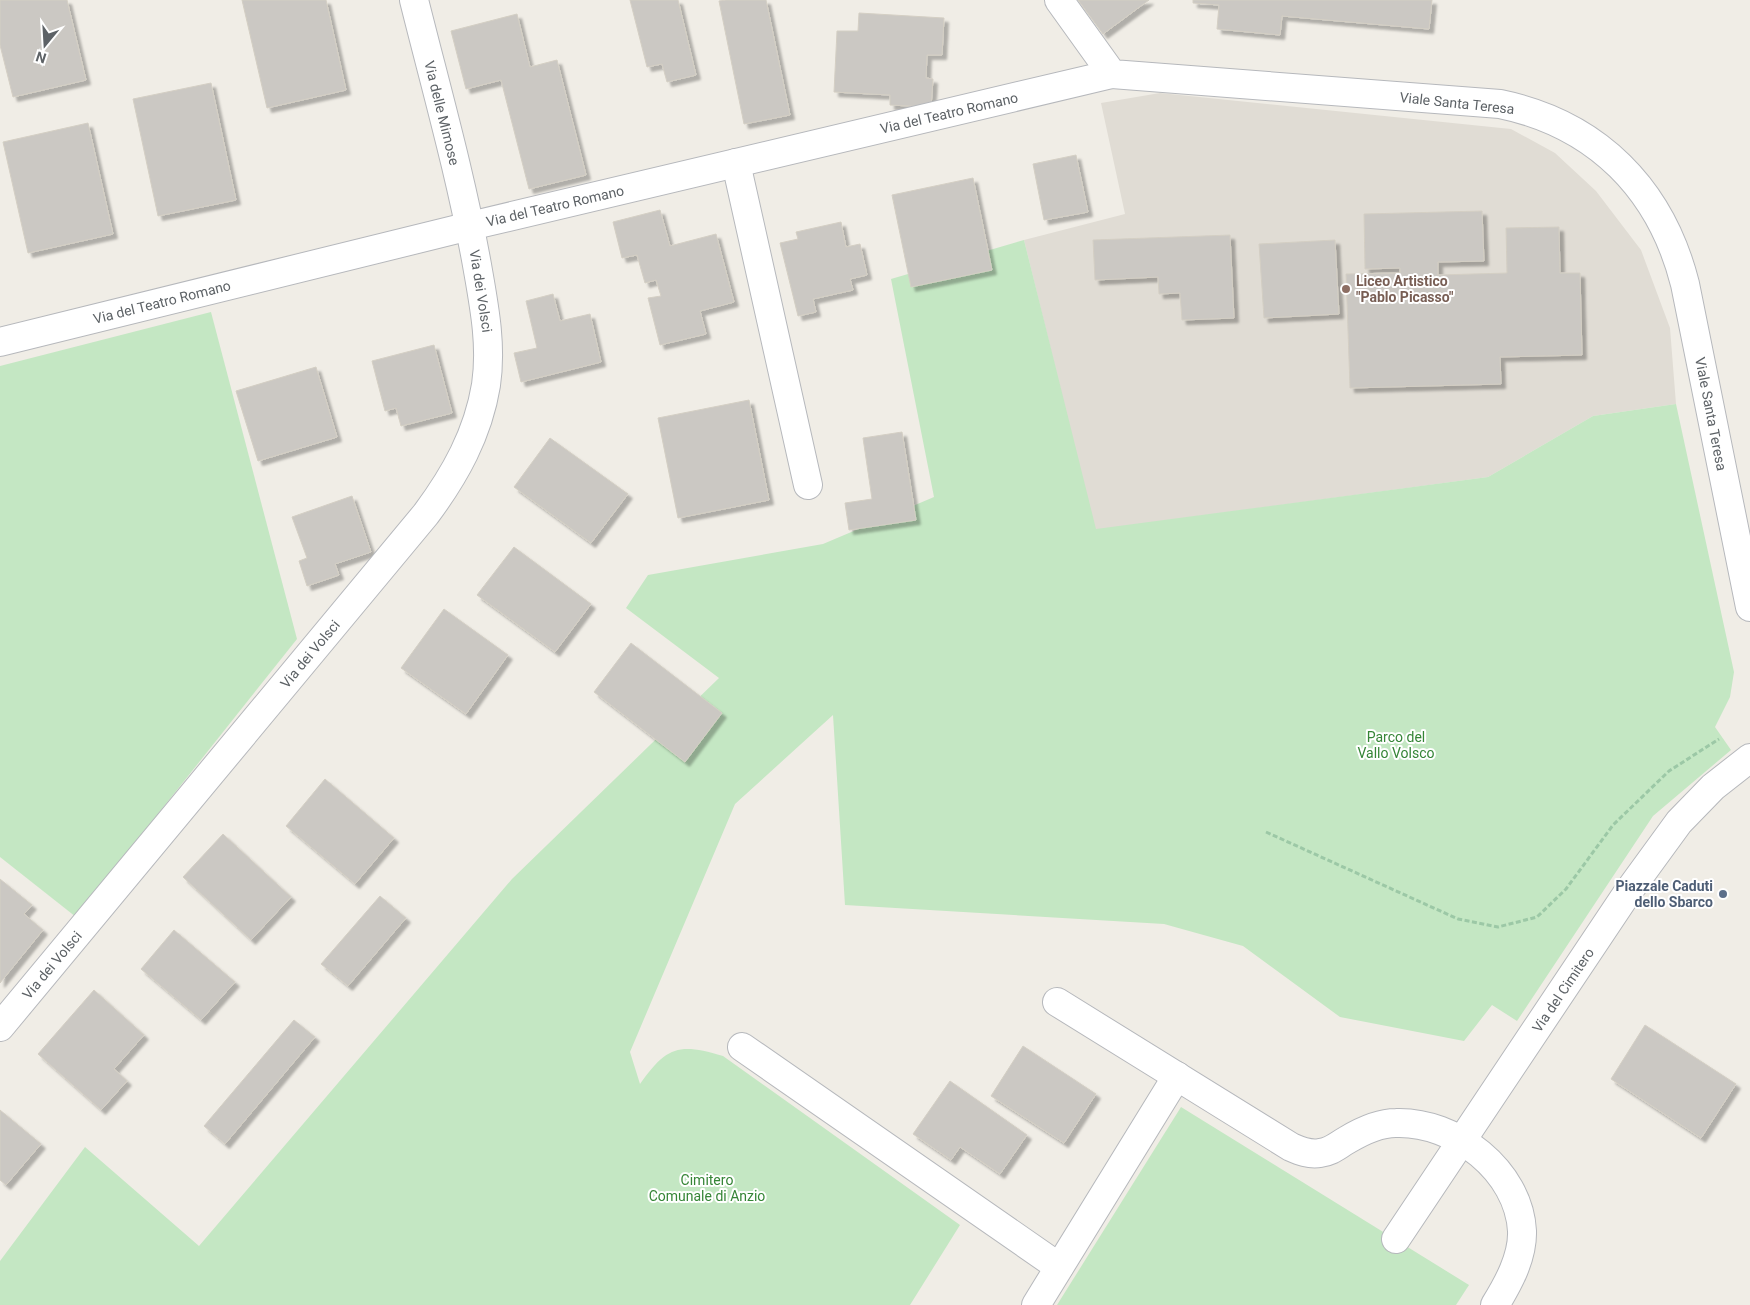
<svg xmlns="http://www.w3.org/2000/svg" width="1750" height="1305" font-family="Roboto,sans-serif">
<style>
.education{fill:#e0dcd4}
.green{fill:#c4e7c3}
.building{fill:#cbc8c3;stroke:#d4cfc4;filter:url(#shadow)}
.lines{fill:none;stroke-linecap:round;stroke-linejoin:round}
.minor-casing{stroke:#b6b8bc;stroke-width:30}
.path{stroke:#9cc8a6;stroke-width:3;stroke-dasharray:5 2.5;stroke-linecap:butt}
.minor{stroke:#fff;stroke-width:28}
.education-dot{fill:#8d6e63;stroke:#fff;stroke-width:2}
.service-dot{fill:#5c6f8a;stroke:#fff;stroke-width:2}
.labels{text-anchor:middle;stroke-width:4;stroke-linejoin:round;paint-order:stroke}
.street-label{font-size:14px;fill:#5d6266;stroke:#fff}
.education-label{font-size:14px;font-weight:bold;fill:#785e54;stroke:#fff;text-anchor:start}
.park-label{font-size:14px;fill:#358536;stroke:#fff}
.service-label{font-size:14px;font-weight:bold;fill:#4e5e75;stroke:#fff;text-anchor:end}
</style>
<defs>
<filter id="shadow"><feDropShadow dx="4.5" dy="4.5" stdDeviation="1" flood-color="#0004"/></filter>
</defs>
<rect width="100%" height="100%" fill="#f0ede6"/>
<path class="education" d="M1160 93 1511 129 1555 153 1596 191 1641 250 1670 328 1676 404 1593 416 1488 477 1095 530 1024 240 1125 214 1101 103Z"/>
<g class="green">
<path d="M1024 240 1096 529 1488 477 1593 416 1676 404 1734 672 1730 697 1715 727 1731 750 1653 816 1517 1021 1492 1005 1464 1041 1340 1017 1243 946 1164 924 845 905 833 715 735 804 630 1052 640 1084C667 1046 679 1043 723 1056L960 1225 910 1305H0V1261L85 1147 199 1246 512 879 719 678 626 608 648 575 823 544 934 497 891 279Z"/>
<path d="M211 312 297 639 76 917 0 857V366Z"/>
<path d="M1181 1107 1469 1285 1456 1305H1057Z"/>
</g>
<g class="building">
<path d="M0 0H67L86 80 13 97 0 45Z"/>
<path d="M242 0H326L346 90 267 108Z"/>
<path d="M630 0H678L696 75 667 82 662 64 647 67Z"/>
<path d="M726 0H766L790 115 744 124 719 1Z"/>
<path d="M1078 0H1149L1103 34Z"/>
<path d="M1193 0H1432L1429 29 1282 16 1280 35 1217 29 1219 5 1193 3Z"/>
<path d="M859 13 944 18 942 55H927L926 78 933 79 931 107 890 105V95L834 92 837 31H858Z"/>
<path d="M517 14 530 67 557 60 586 175 529 189 501 80 466 89 451 31Z"/>
<path d="M211 83 236 200 158 216 133 99Z"/>
<path d="M88 123 113 234 28 253 3 142Z"/>
<path d="M1076 155 1088 212 1044 220 1033 164Z"/>
<path d="M973 178 992 270 911 287 892 195Z"/>
<path d="M660 210 670 246 716 234 734 302 700 311 706 334 660 345 648 298 661 296 656 280 645 283 637 255 622 258 613 222Z"/>
<path d="M1482 211 1484 261 1438 262V275L1507 273 1506 228 1559 227 1560 273H1580L1582 355 1500 357 1501 384 1350 388 1346 274 1400 273V268L1365 269 1364 214Z"/>
<path d="M841 222 846 247 860 244 867 275 850 279 853 290 813 299 816 312 798 316 780 243 798 239 796 232Z"/>
<path d="M1230 235 1234 318 1182 320 1180 293 1159 294 1158 277 1095 280 1093 240Z"/>
<path d="M1335 240 1339 314 1264 318 1259 244Z"/>
<path d="M553 294 560 321 590 314 601 362 521 382 514 353 537 348 526 301Z"/>
<path d="M434 345 452 413 401 426 396 408 385 411 372 361Z"/>
<path d="M316 367 337 437 258 461 236 391Z"/>
<path d="M749 400 769 500 678 518 658 418Z"/>
<path d="M902 432 916 520 849 530 845 503 872 499 863 438Z"/>
<path d="M550 438 628 494 591 543 514 487Z"/>
<path d="M352 496 371 552 335 564 339 575 307 586 299 561 307 558 292 517Z"/>
<path d="M514 547 591 604 555 652 477 595Z"/>
<path d="M444 609 508 655 466 714 401 668Z"/>
<path d="M631 643 722 713 685 762 594 692Z"/>
<path d="M325 779 394 838 355 884 286 826Z"/>
<path d="M223 834 291 897 251 940 183 877Z"/>
<path d="M0 879 32 905 24 914 43 930 0 983Z"/>
<path d="M380 896 406 918 348 986 321 964Z"/>
<path d="M174 930 235 982 201 1020 141 969Z"/>
<path d="M94 990 144 1035 114 1069 127 1081 101 1110 38 1054Z"/>
<path d="M294 1020 315 1037 225 1144 204 1126Z"/>
<path d="M1645 1025 1736 1084 1701 1138 1611 1079Z"/>
<path d="M1023 1046 1096 1094 1064 1143 991 1096Z"/>
<path d="M950 1081 1027 1135 1000 1174 960 1147 951 1160 913 1134Z"/>
<path d="M0 1110 41 1144 6 1185 0 1180Z"/>
</g>
<g class="lines">
<g class="minor-casing">
<g id="minor">
<path d="M1059 0 1112 74 1500 104C1597 124 1661 189 1685 284L1750 607"/>
<path d="M736 163 808 485"/>
<path d="M0 342 470 226 1112 74"/>
<path d="M1057 1002 1291 1147C1300 1151 1310 1155 1320 1153 1331 1152 1338 1145 1347 1140 1362 1131 1379 1123 1396 1123 1455 1121 1519 1171 1522 1231 1523 1257 1508 1284 1495 1305"/>
<path d="M0 1027 426 514C455 475 478 434 486 385 492 345 484 305 477 265 461 176 436 88 414 0"/>
<path d="M742 1047 1059 1267"/>
<path d="M1396 1239 1628 892 1679 822 1713 787 1750 758"/>
<path d="M1036 1305 1177 1076"/>
</g>
</g>
<path class="path" d="M1266 832 1458 919 1498 927 1537 917 1566 889 1613 825 1669 771 1719 739"/>
<use href="#minor" class="minor"/>
</g>
<circle class="education-dot" cx="1346" cy="289" r="5"/>
<circle class="service-dot" cx="1723" cy="894" r="5"/>
<g class="labels">
<g class="street-label">
<text transform="translate(1457 103) rotate(6)" y="5">Viale Santa Teresa</text>
<text transform="translate(442 113) rotate(76)" y="5">Via delle Mimose</text>
<text transform="translate(949 113) rotate(-13)" y="5">Via del Teatro Romano</text>
<text transform="translate(555 206) rotate(-13)" y="5">Via del Teatro Romano</text>
<text transform="translate(481 291) rotate(81)" y="5">Via dei Volsci</text>
<text transform="translate(162 302) rotate(-14)" y="5">Via del Teatro Romano</text>
<text transform="translate(1711 414) rotate(79)" y="5">Viale Santa Teresa</text>
<text transform="translate(310 654) rotate(-50)" y="5">Via dei Volsci</text>
<text transform="translate(52 965) rotate(-50)" y="5">Via dei Volsci</text>
<text transform="translate(1563 990) rotate(-56)" y="5">Via del Cimitero</text>
</g>
<g class="education-label">
<text x="1356" y="286">Liceo Artistico<tspan x="1356" dy="16">"Pablo Picasso"</tspan></text>
</g>
<g class="park-label">
<text x="1396" y="742">Parco del<tspan x="1396" dy="16">Vallo Volsco</tspan></text>
<text x="707" y="1185">Cimitero<tspan x="707" dy="16">Comunale di Anzio</tspan></text>
</g>
<g class="service-label">
<text x="1713" y="891">Piazzale Caduti<tspan x="1713" dy="16">dello Sbarco</tspan></text>
</g>
</g>
<g transform="translate(45 45) rotate(198)" stroke="#ffffff" stroke-width="4" paint-order="stroke">
<path d="M0-4L9 19L0 12L-9 19Z" fill="#5d6266"/>
<text y="-8" font-size="14" font-weight="bold" text-anchor="middle" fill="#5d6266">N</text>
</g>
</svg>
